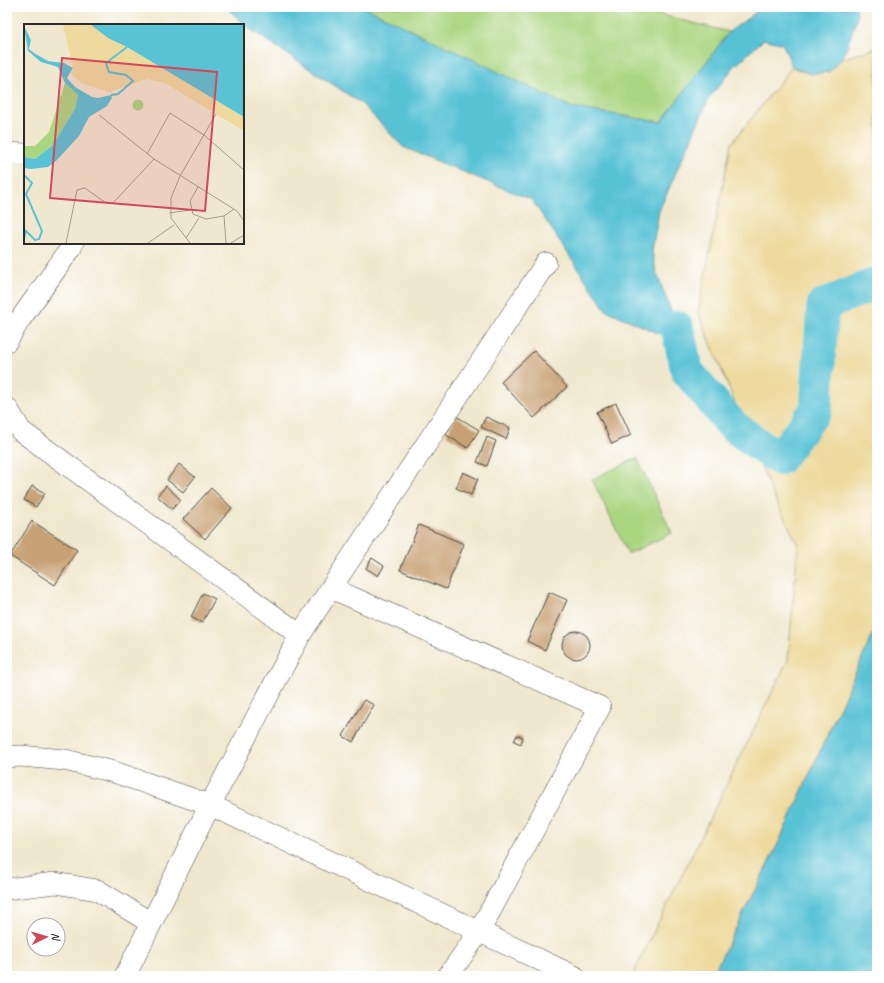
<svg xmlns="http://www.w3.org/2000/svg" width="884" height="983" font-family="Caveat,sans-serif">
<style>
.green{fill:#abd681;stroke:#6b8056}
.sand{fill:#eeda9e;stroke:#8c8264}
.water{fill:#59c2d5;stroke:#427680}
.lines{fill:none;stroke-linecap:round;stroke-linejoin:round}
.river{stroke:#59c2d5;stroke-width:33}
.building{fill:#c7a174}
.minor-casing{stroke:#494743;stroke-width:22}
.minor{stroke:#fff;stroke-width:21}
.inset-river{fill:none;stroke:#59c2d5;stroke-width:2}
.inset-road{fill:none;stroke:#a19c8d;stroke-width:1}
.view{fill:#d1495b;fill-opacity:0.15;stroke:#d1495b;stroke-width:2}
.inset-edge{fill:none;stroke:#2b2b2b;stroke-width:2}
</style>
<rect width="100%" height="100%" fill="#fff"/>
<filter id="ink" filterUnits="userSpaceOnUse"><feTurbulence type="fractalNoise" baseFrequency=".025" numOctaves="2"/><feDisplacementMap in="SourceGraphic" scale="8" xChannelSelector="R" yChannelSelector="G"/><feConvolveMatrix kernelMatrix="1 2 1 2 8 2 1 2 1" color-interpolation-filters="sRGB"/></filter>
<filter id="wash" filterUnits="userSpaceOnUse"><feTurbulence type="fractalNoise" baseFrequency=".012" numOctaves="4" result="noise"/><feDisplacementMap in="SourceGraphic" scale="16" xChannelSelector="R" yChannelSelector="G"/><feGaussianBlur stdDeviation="0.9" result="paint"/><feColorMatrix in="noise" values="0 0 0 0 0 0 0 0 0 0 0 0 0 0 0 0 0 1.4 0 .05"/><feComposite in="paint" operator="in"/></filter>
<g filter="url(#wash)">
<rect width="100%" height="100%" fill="#f0e8ce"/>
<g class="green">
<path d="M364 7H630L729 32 661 122 573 108Z"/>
<path d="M637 458 672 533 628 554 592 479Z"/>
</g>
<path class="sand" d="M877 48V625L778 844 712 976H632L788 660 798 545 773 495 698 312 731 144 792 67 810 74 829 72 843 58Z"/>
<g class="water">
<path d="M226 7H364L573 108 661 122 729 32 763 7H856L857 18 843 58 829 72 810 74 792 67 783 44 764 39 734 67 709 98 659 211 652 251 656 271 677 327 660 334 606 310 532 200 403 147 362 104 250 29Z"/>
<path d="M877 625V976H712L778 844Z"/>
</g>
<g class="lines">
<path class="river" d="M677 327 687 371 733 426 779 459 816 410 823 305 877 283"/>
</g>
<g id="blocks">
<g class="building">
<path d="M534 351 567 387 534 418 501 382Z"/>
<path d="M616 403 631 435 612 444 597 412Z"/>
<path d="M456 416 479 430 468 448 446 435Z"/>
<path d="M486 417 510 428 506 439 481 427Z"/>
<path d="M487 437 496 441 487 466 477 462Z"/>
<path d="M179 464 195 477 183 492 167 480Z"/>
<path d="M463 472 478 479 471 495 456 488Z"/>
<path d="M32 486 45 493 36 507 24 500Z"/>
<path d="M166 486 181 500 172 509 157 496Z"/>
<path d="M211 488 232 508 205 539 183 519Z"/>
<path d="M32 521 77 550 55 585 10 556Z"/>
<path d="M419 525 464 544 446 589 400 570Z"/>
<path d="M372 558 384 566 378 576 366 568Z"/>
<path d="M549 592 567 600 545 650 527 641Z"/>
<path d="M203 593 215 599 202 623 191 617Z"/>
<circle cx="576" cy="645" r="14"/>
<path d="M364 700 374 705 353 742 343 736Z"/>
<path d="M517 735 523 737 521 744 514 741Z"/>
</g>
</g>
</g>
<g filter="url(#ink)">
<use href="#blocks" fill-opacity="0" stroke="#494743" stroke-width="1"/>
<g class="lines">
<g class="minor-casing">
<g id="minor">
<path d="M7 153 25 154"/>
<path d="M7 341 19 321 71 248 73 243"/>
<path d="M7 408 21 431 300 635"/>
<path d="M331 588 600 707 479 932 448 976"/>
<path d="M7 757 20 756 65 760 114 772 210 805 574 976"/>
<path d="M7 889 55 883 97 890 151 923"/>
<path d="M125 976 210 805 300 635 546 263"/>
</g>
</g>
<use href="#minor" class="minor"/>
</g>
</g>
<g transform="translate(24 24)">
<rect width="220" height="220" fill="#f0e8ce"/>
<path d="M41 59 54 71 51 85 28 122 11 135 0 133V122H11L25 108ZM108.5 81a5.5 5.5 0 1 1 11 0a5.5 5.5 0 1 1-11 0Z" fill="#abd681"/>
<path d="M39 1H67L84 14 103 23 220 93V107L141 59 123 55 85 68 59 60 47 50 49 44Z" fill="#eeda9e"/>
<path d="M67 1H220V93L103 23 84 14ZM0 2 7 16 5 25 10 29 24 37 40 39 49 44 43 54 51 63 68 73 74 74 87 71 88 74 83 82 65 93 55 112 32 137 24 143 7 145 0 144V133L11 135 28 122 51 85 54 71 41 59 34 43 17 38 4 27Z" fill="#59c2d5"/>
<path class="inset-river" d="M87 71 94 70 109 57 102 51 85 48 82 39 103 23M0 151 8 159 2 170 18 207 15 215 11 216 2 207 0 214"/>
<path class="inset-road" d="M75 91 130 135 213 187 220 197M123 130 146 89 180 111 220 146M174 163 166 177 169 190 182 195 200 192 210 185M145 189 166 186M200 192 202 219M162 214 175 194M42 219 53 166 61 164 82 179H89L130 135M124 219 150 201M166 219 147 194V174L156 152 192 90M207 219 220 211"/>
<path class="view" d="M38 34 193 48 181 187 26 174Z"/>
<rect width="220" height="220" class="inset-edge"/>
</g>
<rect width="884" height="983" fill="none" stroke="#fff" stroke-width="24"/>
<g transform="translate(46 937) rotate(85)"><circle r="19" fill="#ffffff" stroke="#aaaaaa"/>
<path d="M0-3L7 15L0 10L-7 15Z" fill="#d1495b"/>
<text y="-6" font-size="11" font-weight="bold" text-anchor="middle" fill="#2b2b2b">N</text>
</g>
</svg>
